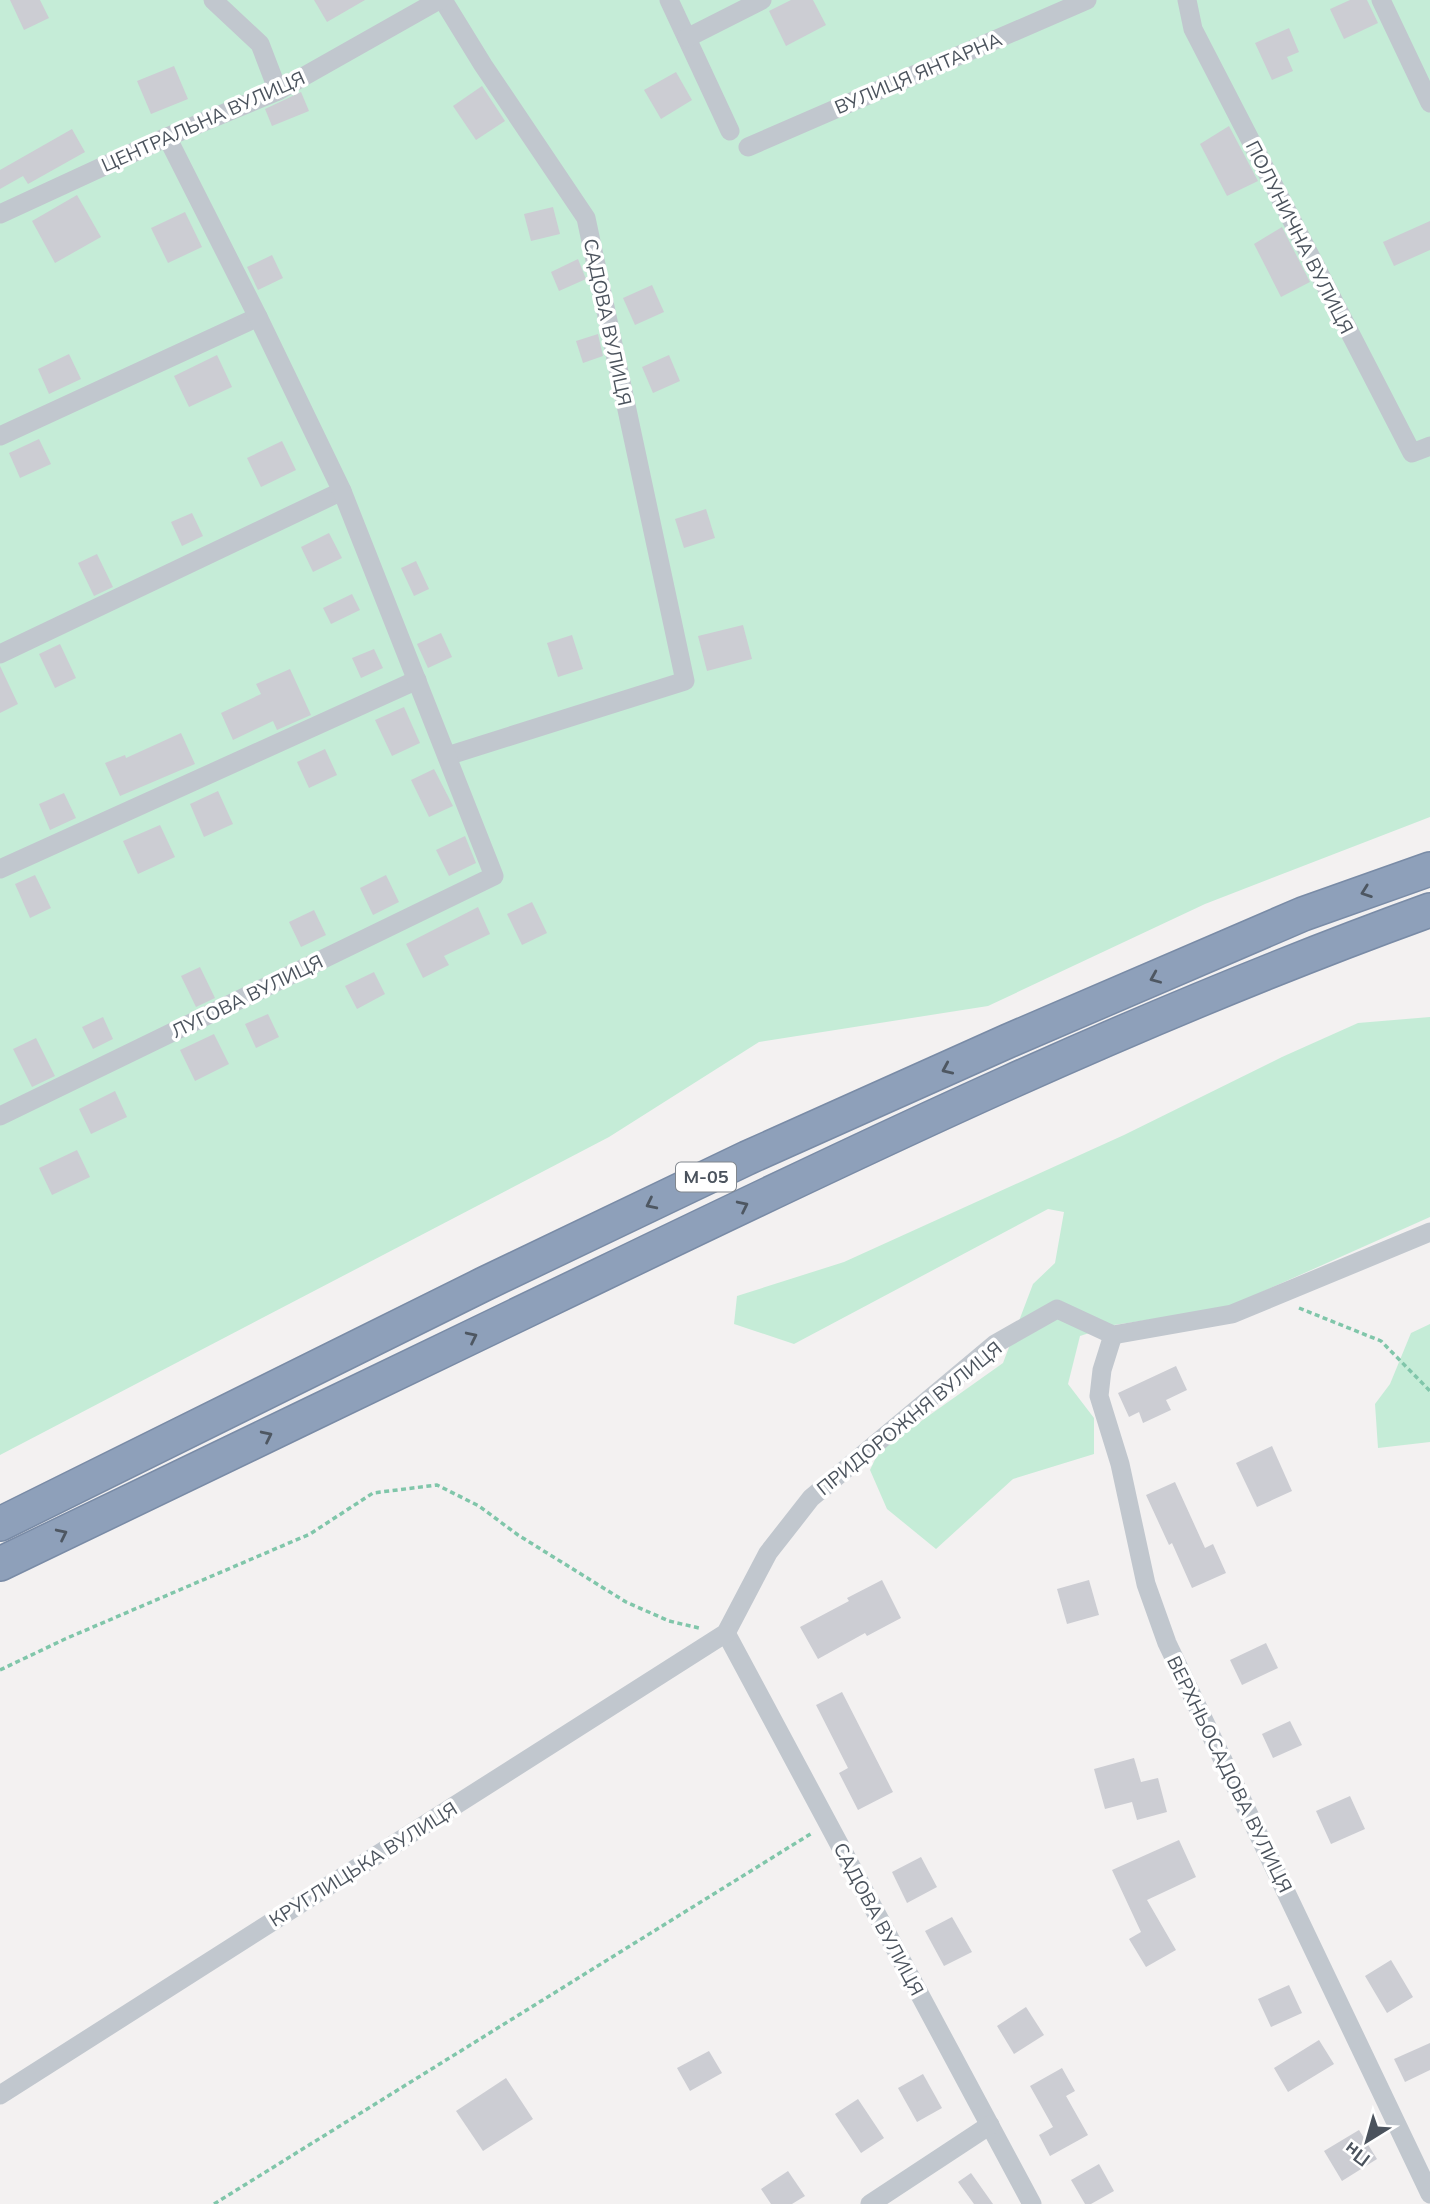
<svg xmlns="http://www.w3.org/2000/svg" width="1430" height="2204" font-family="Mulish,sans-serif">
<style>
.green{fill:#c5ecd7}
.building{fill:#cccdd3}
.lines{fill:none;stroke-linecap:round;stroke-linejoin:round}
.highway-casing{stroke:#798ba6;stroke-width:36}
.path{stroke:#80c6aa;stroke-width:3.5;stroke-dasharray:5 3.5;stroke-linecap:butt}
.street{stroke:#c1c7ce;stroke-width:19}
.highway{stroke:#8ea0ba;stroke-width:33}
.oneway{stroke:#4e5762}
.labels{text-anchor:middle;stroke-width:7;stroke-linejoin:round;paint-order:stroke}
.shield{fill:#fff;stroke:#81878e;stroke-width:2}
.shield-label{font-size:18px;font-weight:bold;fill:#4b535d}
.street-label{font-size:19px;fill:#4b535d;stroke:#fff}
</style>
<rect width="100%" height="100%" fill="#f3f1f1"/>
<g class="green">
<path d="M0 0H1430V817L1205 904 988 1006 759 1042 609 1137 0 1455Z"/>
<path d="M1430 1017V1217L1226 1308 1114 1325 1080 1336 1068 1384 1094 1418V1454L1013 1479 936 1549 887 1509 870 1470 879 1451 1003 1363 1033 1284 1055 1263 1064 1212 1048 1209 794 1344 734 1324 737 1296 844 1262 1124 1135 1282 1057 1358 1023Z"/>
<path d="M1430 1324V1442L1378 1448 1375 1404 1390 1384 1411 1333Z"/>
</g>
<g class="building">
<path d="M10 0H40L49 18 24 30Z"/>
<path d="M314 0H365L327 22Z"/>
<path d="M791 0H813L826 25 786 46 769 11Z"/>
<path d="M1350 0H1367L1378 23 1344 39 1330 9Z"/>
<path d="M1289 28 1299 52 1287 57 1293 71 1272 80 1255 43Z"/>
<path d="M174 66 188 99 151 114 137 81Z"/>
<path d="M676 72 692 100 661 119 644 90Z"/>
<path d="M482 86 505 121 476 140 453 106Z"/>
<path d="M301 92 309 111 272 126 265 109Z"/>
<path d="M1229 126 1258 181 1227 196 1200 144Z"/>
<path d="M72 129 85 152 28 184 23 176 0 189V170Z"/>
<path d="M77 195 101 237 55 263 32 221Z"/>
<path d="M553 207 560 234 531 241 524 214Z"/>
<path d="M185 212 202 247 168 263 151 228Z"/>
<path d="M1430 221V250L1394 266 1383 242Z"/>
<path d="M1282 227 1310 282 1281 297 1254 244Z"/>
<path d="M272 255 283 278 258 290 247 267Z"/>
<path d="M578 259 586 279 559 291 551 272Z"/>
<path d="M652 285 664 312 635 325 623 298Z"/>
<path d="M598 334 603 356 583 363 576 341Z"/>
<path d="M69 354 81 379 49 394 38 369Z"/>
<path d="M217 355 232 387 189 407 174 376Z"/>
<path d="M669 355 680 381 653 393 642 367Z"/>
<path d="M39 439 51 464 20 478 9 453Z"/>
<path d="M282 441 296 470 261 487 247 458Z"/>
<path d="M706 509 715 538 684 548 675 519Z"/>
<path d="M192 513 203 536 182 546 171 522Z"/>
<path d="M329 533 342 558 313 572 301 547Z"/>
<path d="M97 554 113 587 94 596 78 563Z"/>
<path d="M416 561 429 589 414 596 401 568Z"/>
<path d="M352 594 360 610 331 624 323 608Z"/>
<path d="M743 625 752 659 707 671 698 636Z"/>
<path d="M441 633 452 657 428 668 417 644Z"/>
<path d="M572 635 583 669 558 677 547 643Z"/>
<path d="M60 644 76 678 55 688 39 654Z"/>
<path d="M374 649 383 668 361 678 352 658Z"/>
<path d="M0 666 18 704 0 713Z"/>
<path d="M290 669 311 715 277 730 273 721 233 740 221 713 261 694 256 684Z"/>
<path d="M404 707 420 743 392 756 375 720Z"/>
<path d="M181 733 195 764 120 796 105 763 125 755 126 758Z"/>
<path d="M325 749 337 775 309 788 297 762Z"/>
<path d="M434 769 453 806 429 817 411 780Z"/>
<path d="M218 791 233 824 204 837 190 804Z"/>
<path d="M64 793 76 818 50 830 39 804Z"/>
<path d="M160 825 175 857 138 874 123 841Z"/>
<path d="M465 836 476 863 449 876 436 850Z"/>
<path d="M35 875 51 908 30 918 15 884Z"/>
<path d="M386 875 399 902 373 915 360 888Z"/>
<path d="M532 902 547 933 522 945 507 914Z"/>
<path d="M478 907 490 934 444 956 449 965 423 978 406 944Z"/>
<path d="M314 910 326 935 301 947 289 922Z"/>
<path d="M200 967 215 998 196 1007 181 976Z"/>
<path d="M374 972 385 994 357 1009 345 986Z"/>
<path d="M268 1014 279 1037 256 1048 245 1024Z"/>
<path d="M103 1017 113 1039 93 1049 82 1027Z"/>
<path d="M214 1034 229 1064 195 1081 180 1050Z"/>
<path d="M36 1038 55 1076 32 1087 13 1049Z"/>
<path d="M115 1091 127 1117 91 1134 79 1109Z"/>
<path d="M77 1150 90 1177 52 1195 39 1168Z"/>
<path d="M1176 1366 1187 1390 1166 1400 1171 1410 1143 1423 1139 1412 1129 1417 1118 1393Z"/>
<path d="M1272 1446 1292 1491 1257 1507 1236 1463Z"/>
<path d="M1175 1482 1205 1548 1213 1544 1226 1573 1192 1588 1172 1543 1169 1545 1146 1495Z"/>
<path d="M882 1580 901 1618 867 1636 865 1633 818 1659 800 1627 849 1601 847 1598Z"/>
<path d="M1089 1580 1099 1615 1067 1624 1057 1589Z"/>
<path d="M1266 1643 1278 1668 1242 1685 1230 1660Z"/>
<path d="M842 1692 893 1792 858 1810 839 1773 848 1768 816 1705Z"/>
<path d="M1290 1721 1302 1745 1273 1758 1262 1734Z"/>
<path d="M1134 1758 1141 1782 1158 1778 1167 1812 1137 1820 1132 1802 1105 1809 1094 1769Z"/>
<path d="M1350 1796 1365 1829 1331 1844 1316 1811Z"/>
<path d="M1179 1840 1196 1877 1147 1900 1176 1950 1146 1967 1129 1939 1141 1932 1112 1870Z"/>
<path d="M921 1857 937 1887 907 1903 892 1872Z"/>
<path d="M952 1917 972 1952 944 1966 925 1931Z"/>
<path d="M1391 1960 1413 1997 1387 2013 1365 1976Z"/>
<path d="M1289 1985 1302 2013 1271 2027 1258 1999Z"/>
<path d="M1026 2007 1044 2035 1014 2054 997 2026Z"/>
<path d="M1319 2040 1334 2064 1288 2092 1274 2068Z"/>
<path d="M1430 2043V2070L1405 2082 1394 2059Z"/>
<path d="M709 2051 722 2073 690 2091 677 2068Z"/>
<path d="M1062 2068 1075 2091 1066 2096 1088 2135 1050 2156 1039 2135 1053 2127 1030 2086Z"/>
<path d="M923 2074 942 2108 917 2122 898 2088Z"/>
<path d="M506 2078 533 2119 483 2151 456 2111Z"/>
<path d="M858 2099 884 2138 861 2153 835 2114Z"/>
<path d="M1359 2130 1377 2159 1342 2181 1324 2151Z"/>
<path d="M1099 2164 1114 2191 1091 2204H1085L1071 2180Z"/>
<path d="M788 2171 805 2196 792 2204H771L761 2189Z"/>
<path d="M971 2173 993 2204H974L958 2182Z"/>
</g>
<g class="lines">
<g class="highway-casing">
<g id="highway">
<path d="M0 1524 484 1284 747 1158 1008 1041 1303 914 1430 869"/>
<path d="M0 1564C199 1468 399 1372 598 1276 871 1144 1145 1013 1430 910"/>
</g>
</g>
<g class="path">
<path d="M1299 1308 1381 1341 1430 1391"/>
<path d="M0 1670 65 1639 310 1534 373 1493 437 1485 479 1506 518 1535 626 1602 669 1621 699 1628"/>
<path d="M214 2204 812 1833"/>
</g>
<g class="street">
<path d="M213 0 260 44 278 91"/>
<path d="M443 0 483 65 586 218 685 681 447 756"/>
<path d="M669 0 730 131"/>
<path d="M1187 0 1193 29 1412 453 1430 446"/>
<path d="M1381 0 1430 103"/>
<path d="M687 38 762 0"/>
<path d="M748 147 1087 0"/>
<path d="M0 214 167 137 278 91 439 0"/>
<path d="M0 436 258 317"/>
<path d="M0 654 342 491"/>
<path d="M0 869 417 680"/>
<path d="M0 1116 494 876 342 491 258 317 167 137"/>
<path d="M1113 1335 1102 1370 1099 1396 1120 1464 1146 1584 1167 1643 1430 2194"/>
<path d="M726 1633 1032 2204"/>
<path d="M0 2095 726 1633 768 1553 811 1498 995 1344 1057 1309 1113 1335 1232 1314 1430 1232"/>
<path d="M870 2204 990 2125"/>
</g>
<use href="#highway" class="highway"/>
</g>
<defs><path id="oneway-chevron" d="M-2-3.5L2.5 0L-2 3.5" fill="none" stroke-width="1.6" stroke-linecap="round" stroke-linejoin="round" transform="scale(1.75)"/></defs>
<g class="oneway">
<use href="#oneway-chevron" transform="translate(1366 892) rotate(160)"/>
<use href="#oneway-chevron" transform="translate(1155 978) rotate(157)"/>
<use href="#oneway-chevron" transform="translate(947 1069) rotate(156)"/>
<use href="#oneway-chevron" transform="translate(651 1204) rotate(154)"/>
<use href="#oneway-chevron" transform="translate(743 1206) rotate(-26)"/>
<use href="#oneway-chevron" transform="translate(472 1337) rotate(-26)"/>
<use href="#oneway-chevron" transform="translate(267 1436) rotate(-26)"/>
<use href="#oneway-chevron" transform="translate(62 1534) rotate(-26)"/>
</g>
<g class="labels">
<rect class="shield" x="676" y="1162.5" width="60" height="29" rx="5"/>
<g class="shield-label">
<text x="706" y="1183">М-05</text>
</g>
<g class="street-label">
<text transform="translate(918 73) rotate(-23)" y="7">ВУЛИЦЯ ЯНТАРНА</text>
<text transform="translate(203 121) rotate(-24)" y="7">ЦЕНТРАЛЬНА ВУЛИЦЯ</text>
<text transform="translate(1300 237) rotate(63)" y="7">ПОЛУНИЧНА ВУЛИЦЯ</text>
<text transform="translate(608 322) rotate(78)" y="7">САДОВА ВУЛИЦЯ</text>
<text transform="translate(247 996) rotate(-26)" y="7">ЛУГОВА ВУЛИЦЯ</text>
<text transform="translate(909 1418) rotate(-39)" y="7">ПРИДОРОЖНЯ ВУЛИЦЯ</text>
<text transform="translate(1230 1774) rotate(64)" y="7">ВЕРХНЬОСАДОВА ВУЛИЦЯ</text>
<text transform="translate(363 1864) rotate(-32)" y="7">КРУГЛИЦЬКА ВУЛИЦЯ</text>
<text transform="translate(879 1919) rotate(62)" y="7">САДОВА ВУЛИЦЯ</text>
</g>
</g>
<g transform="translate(1367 2141) rotate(217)" stroke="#ffffff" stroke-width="5" paint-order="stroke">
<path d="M0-5L12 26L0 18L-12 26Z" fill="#4b535d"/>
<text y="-10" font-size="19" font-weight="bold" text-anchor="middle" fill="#4b535d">Пн</text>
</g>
</svg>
